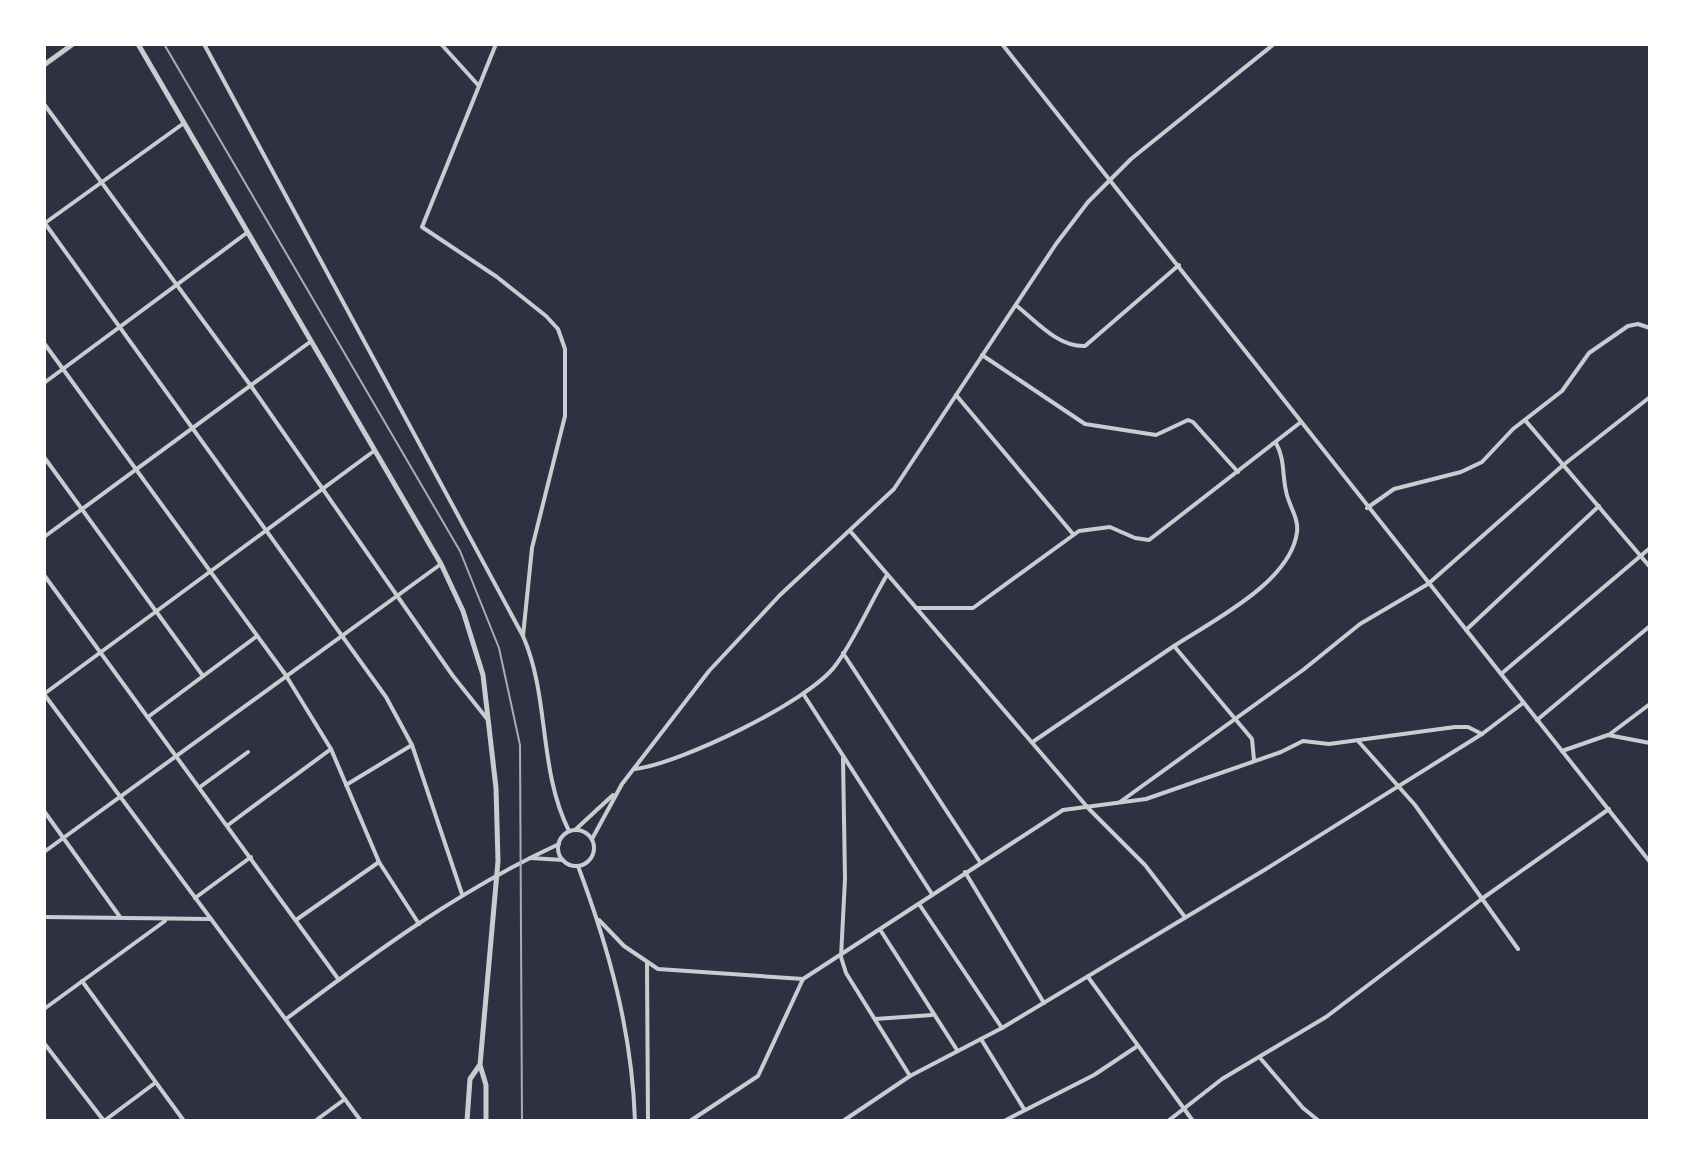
<svg xmlns="http://www.w3.org/2000/svg" width="1694" height="1165" font-family="Lato,sans-serif">
<style>
.lines{fill:none;stroke-linecap:round;stroke-linejoin:round}
.minor{stroke:#caccd0;stroke-width:4}
.tertiary{stroke:#caccd0;stroke-width:5}
.rail{stroke:#abadb3;stroke-width:2}
</style>
<rect width="100%" height="100%" fill="#2d3142"/>
<g class="lines">
<g class="minor">
<path d="M204 44 523 636C550 698 538 769 569 831"/>
<path d="M441 44 479 86"/>
<path d="M496 44 422 227 497 277 546 316 558 329 565 349V416L532 548 523 636"/>
<path d="M1002 44 1650 862"/>
<path d="M44 104 251 386 453 676 488 720"/>
<path d="M44 222 386 697 412 745 462 894"/>
<path d="M45 223 184 123"/>
<path d="M1017 306C1037 322 1058 347 1085 346L1179 265"/>
<path d="M44 343 285 674 331 749 379 862 419 924"/>
<path d="M982 355 1085 424 1156 435 1188 420 1193 422 1238 472"/>
<path d="M44 383 248 232"/>
<path d="M956 395 1073 534"/>
<path d="M1525 420 1650 567"/>
<path d="M44 457 203 676"/>
<path d="M1367 508 1394 489 1461 472 1482 462 1513 429 1562 391 1589 353 1628 326 1638 324 1650 328"/>
<path d="M851 532 1089 809 1145 865 1185 917"/>
<path d="M44 537 310 342"/>
<path d="M44 575 339 980"/>
<path d="M916 608H973L1079 531 1110 527 1135 538 1149 540 1301 422"/>
<path d="M1466 630 1599 506"/>
<path d="M1174 646C1212 621 1291 582 1297 532 1299 518 1288 504 1286 491 1282 473 1285 460 1276 443"/>
<path d="M843 653 980 862"/>
<path d="M1501 674 1650 548"/>
<path d="M44 694 361 1121"/>
<path d="M44 694 374 451"/>
<path d="M804 695 932 894"/>
<path d="M148 717 257 636"/>
<path d="M1537 720 1650 626"/>
<path d="M1610 734 1650 704"/>
<path d="M1034 741 1174 646 1252 739 1254 760"/>
<path d="M1359 742 1415 805 1518 949"/>
<path d="M1562 751 1608 735 1650 743"/>
<path d="M843 758 845 879 841 957 846 973 910 1076"/>
<path d="M635 769C679 764 808 702 835 666 854 641 870 603 887 575"/>
<path d="M346 785 412 745"/>
<path d="M200 787 248 752"/>
<path d="M1120 802 1303 670 1360 624 1428 584 1562 466 1650 397"/>
<path d="M44 811 120 917"/>
<path d="M228 825 331 749"/>
<path d="M575 830 613 795"/>
<circle cx="576" cy="848" r="18"/>
<path d="M592 839 622 784 709 671 780 595 894 489 1056 244 1088 202 1131 159 1274 44"/>
<path d="M44 852 441 564"/>
<path d="M530 858 563 860"/>
<path d="M578 866C609 949 632 1031 635 1121"/>
<path d="M965 872 1044 1003"/>
<path d="M195 898 251 857"/>
<path d="M919 904 1002 1028"/>
<path d="M44 917 211 919"/>
<path d="M296 920 379 862"/>
<path d="M599 920 624 946 658 969 803 979 1063 810 1146 799 1281 752 1303 741 1329 744 1455 727H1468L1482 734"/>
<path d="M881 931 957 1050"/>
<path d="M647 964 648 1121"/>
<path d="M1088 977 1193 1121"/>
<path d="M82 981 184 1121"/>
<path d="M44 1009 165 921"/>
<path d="M286 1019C374 953 459 890 559 844"/>
<path d="M875 1019 932 1015"/>
<path d="M981 1039 1024 1109"/>
<path d="M44 1043 104 1121 155 1083"/>
<path d="M1261 1059 1303 1108 1319 1121"/>
<path d="M315 1121 345 1099"/>
<path d="M690 1121 758 1076 803 979"/>
<path d="M843 1121 910 1076 1002 1028 1266 869 1482 734 1523 703"/>
<path d="M1004 1121 1094 1075 1136 1047"/>
<path d="M1168 1121 1222 1079 1326 1017 1483 898 1609 809"/>
</g>
<g class="tertiary">
<path d="M138 44 441 564 463 611 483 675 496 788 498 861 480 1065 486 1085V1121"/>
<path d="M44 65 73 44"/>
<path d="M467 1121 470 1079 479 1066"/>
</g>
<path class="rail" d="M164 44 460 551 499 648 520 745 522 1121"/>
</g>
<rect width="1694" height="1165" fill="none" stroke="#ffffff" stroke-width="92"/>
</svg>
